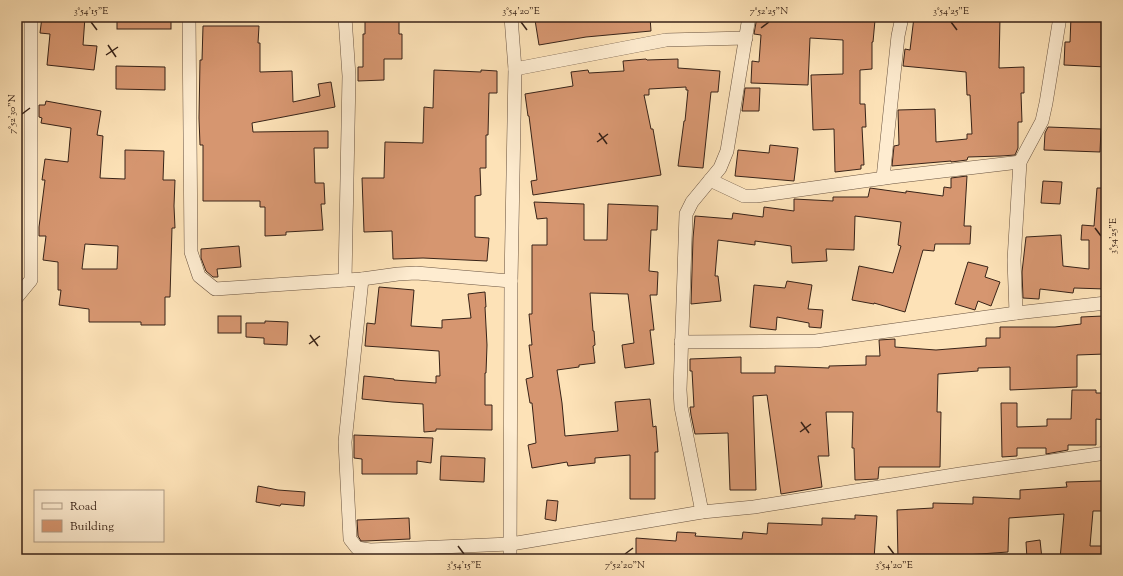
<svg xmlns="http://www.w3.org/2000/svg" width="1123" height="576" font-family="'Sorts Mill Goudy',serif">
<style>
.building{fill:#d69670;stroke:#382318;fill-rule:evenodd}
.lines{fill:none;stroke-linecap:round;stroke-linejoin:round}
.minor-casing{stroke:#695340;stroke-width:14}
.minor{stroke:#feecd0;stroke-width:13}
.ticks{fill:none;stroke:#382318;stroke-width:1.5}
.neatline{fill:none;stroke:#382318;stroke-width:1.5}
.ticks-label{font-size:10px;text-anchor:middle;fill:#382318}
</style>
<rect width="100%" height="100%" fill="#fde2b7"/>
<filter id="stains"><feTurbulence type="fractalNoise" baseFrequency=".005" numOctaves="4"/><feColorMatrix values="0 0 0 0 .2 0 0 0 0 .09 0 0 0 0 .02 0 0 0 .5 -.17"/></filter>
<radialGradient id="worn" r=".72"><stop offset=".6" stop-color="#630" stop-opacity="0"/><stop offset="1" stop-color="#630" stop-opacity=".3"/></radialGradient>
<g class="building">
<path d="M42 17H85L83 45 97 46 94 70 47 65 50 34 40 33Z"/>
<rect x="117" y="17" width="54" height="12"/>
<path d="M365 17H399V34H402V59H384V80L358 81V67H363V34H365Z"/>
<path d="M553 17H650L651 31 586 37 539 45 535 20Z"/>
<path d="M757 17H820L875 20 873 42H872V69L860 70V104H865L866 127H862L864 165H861V169L835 172 834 129 813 130 811 75 843 74V40L810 38 808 85 751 83 752 61 759 62 761 35 754 34Z"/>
<path d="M914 17H1000L999 68 1024 67V93H1021L1022 122H1018V148L1015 155 1001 156 968 157 967 160 951 162V161L892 166 894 146 899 145 898 110 935 109 936 142 967 139V134H972L970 95H967L966 72 903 66 905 49 910 50Z"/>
<path d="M1071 17H1106V67L1064 65 1065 42H1070Z"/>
<path d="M203 26H259L258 43H260V72L292 71 293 102 320 96 318 84 331 82 335 107 252 123 253 132 328 131V148H314L315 183H324L325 204H321L323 230 286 232V235L265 236V207H260V201H203V145H200L199 118 200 60H202Z"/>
<path d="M646 59 647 60 678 59V68L720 71 718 92H711L703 168 678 166 684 121H685L688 90H686V87L649 89V95H644L651 129H653L661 175 533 195 531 181 537 180 529 116H528L525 94 573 86 571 72 588 70 589 73 624 71 623 61Z"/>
<path d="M116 66 165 67V90L116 89Z"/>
<path d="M434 70 481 72V70L497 71V93H489L488 135H486V168H480L481 195 475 196V237L489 238 487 261 423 258 393 259 392 231 364 232 362 178H384L385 142 423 143 424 107 433 108Z"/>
<path d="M745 88H760L759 111H742Z"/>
<path d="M46 101 101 111 97 135 103 136 100 178 125 179V150L164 151 163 180H175L174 206 175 228H172L170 297H165V325H141V322H89V309L59 305 61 290H58V262L43 260 46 236H39V227L45 180H42L45 159 68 162 71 128 41 123 42 118 39 117V105H45ZM85 244 118 246 117 269H82Z"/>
<path d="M1048 127 1101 129 1100 152 1044 150 1045 133Z"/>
<path d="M770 145 798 148 794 181 735 176 738 150 769 153Z"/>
<path d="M967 176 964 226H971L970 244H935L934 251 923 250 905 312 874 303V304L852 300 859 266 893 273 901 246 898 245 901 222 855 216 854 250 826 249 827 261 792 263 791 246 755 241V245L718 240 715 276H718L721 301 691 304 693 238 695 216 732 219 733 213 763 217 764 207 794 211V199L833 201V197H868L870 188 906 193V191L943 196 944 187 951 188V178Z"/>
<path d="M1043 181 1062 182 1060 204 1041 203Z"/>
<path d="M1097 188H1106V289L1074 288 1073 293 1040 289 1039 299 1023 298 1022 272 1026 237 1061 235 1063 266 1089 269V240H1081L1082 225 1094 226Z"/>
<path d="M534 202 584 204V240H607L608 204 658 206 657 230H651L649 271 658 272 657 295H650L654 330H650L654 364 625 368 622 345 634 343 628 294 590 293 593 331H594L595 345 593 346 595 363 579 365V367L557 370 562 403 565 436 618 431 615 402 650 399 653 427 656 426 658 452H655V499H630V455L595 458V463L568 466 567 462 532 468 528 445 536 443 532 403H530L526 379 533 377 529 345H532L529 314H532V245H547V218L537 219Z"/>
<path d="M239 246 241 267 217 269 218 277H213L206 271 201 258V249Z"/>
<path d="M968 262 988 267 985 277 1000 282 991 306 978 301 975 310 955 304Z"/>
<path d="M787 281 812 285 808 309 823 310 821 328 809 327V323L777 317 776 330 750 327 754 285 785 288Z"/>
<path d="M379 287 414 290 411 326 442 328V320L471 318 468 294 485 292 486 307H485L487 345 486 373H485V405H492V430L436 429V431L424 432 423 404 392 402 362 399 364 376 394 379V380L436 383V376H440L439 351 365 346 367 323 375 324Z"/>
<rect x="218" y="316" width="23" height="17"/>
<path d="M1103 316 1105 354 1077 355V387L1010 390V367L978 368V371L938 374 937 412H941L940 467H879L878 479 855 480 854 448H852L853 412H826L829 456H818L822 487 781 494 767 395 753 396 756 490H730L728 433 695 434 691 415 690 407H694L692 371H690V359L741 357V373H775V366L829 368V366L866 365V356H880L879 340 895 339V347L936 350 986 346V338H1000V327H1055L1081 324V317Z"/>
<path d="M265 321 288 322 287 345 264 344V338L246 337V323H265Z"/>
<path d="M1072 390H1096V393H1106V420L1096 419V445H1068V450L1046 454V448H1017V456L1002 457 1001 403H1017V427L1047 426V419H1071Z"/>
<path d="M354 435 433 438 431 463 417 461V474H362V459L354 458Z"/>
<path d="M441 456 485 458 484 482 440 480Z"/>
<path d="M1099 481H1106V511H1093L1090 546H1106V559H1060L1064 514 1009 518 1008 552 952 556V559H898L897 510 933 508V503L973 504V497L1020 499V490L1067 487 1066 482Z"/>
<path d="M258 486 278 490 305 492 304 506 281 504 280 506 256 502Z"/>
<path d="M547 500 558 501 556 521 545 519Z"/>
<path d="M855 515 877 516 874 559H853V556L808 555V559L762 558 761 559H636V538L676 541 677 532 696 533 695 536 742 539 743 532 767 534 768 523 822 525V518L855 519Z"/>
<path d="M409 518 410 539 365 541H361L358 536 357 520Z"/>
<path d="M1040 540 1042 559H1027L1026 542Z"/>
</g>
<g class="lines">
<g class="minor-casing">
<g id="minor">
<path d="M189 17 191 252 199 276 215 289 362 279 398 274 416 273 511 281"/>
<path d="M515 69 666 40 746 38"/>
<path d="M883 178 898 36 902 17"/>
<path d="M710 180 744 196H756L892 177 1020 162"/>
<path d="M362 279 345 442 350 539 357 548 370 550 511 544 702 512 754 507 960 474 1106 453"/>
<path d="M345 280 349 76 345 17"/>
<path d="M17 297 31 280V17"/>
<path d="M1016 313 1014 260 1020 162 1042 121 1046 103 1060 17"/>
<path d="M681 342 816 341 1016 313 1106 303"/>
<path d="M702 512 681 407 680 390 686 214 692 202 720 168 727 151 749 17"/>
<path d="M510 559 511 281 515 69 511 17"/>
</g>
</g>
<use href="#minor" class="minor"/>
</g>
<path class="ticks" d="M91 22 97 30M521 22 527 30M951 22 957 30M761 28 769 22M108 45 116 57M106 55 118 47M22 114 30 108M599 133 607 144M597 142 608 134M1095 228 1101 236M310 335 318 346M309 344 320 336M801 422 809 433M800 432 811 424M458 546 464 554M888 546 894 554M625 554 633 548"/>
<rect width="1123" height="576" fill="none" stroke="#fde2b7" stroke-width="44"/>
<rect x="34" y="490" width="130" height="52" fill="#feecd0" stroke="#af9c86"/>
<rect x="42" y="503" width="20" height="6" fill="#feecd0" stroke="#af9c86"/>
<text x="70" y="510" font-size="12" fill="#382318">Road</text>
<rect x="42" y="520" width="20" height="12" fill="#d69670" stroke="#af9c86"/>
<text x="70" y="530" font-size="12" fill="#382318">Building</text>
<rect x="22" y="22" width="1079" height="532" class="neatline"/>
<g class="ticks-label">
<text x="91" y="14">3°54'15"E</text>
<text x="521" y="14">3°54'20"E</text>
<text x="769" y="14">7°52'25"N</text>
<text x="951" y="14">3°54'25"E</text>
<text transform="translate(11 114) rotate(-90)" y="4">7°52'30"N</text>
<text transform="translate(1112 236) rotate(-90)" y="4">3°54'25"E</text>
<text x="464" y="568">3°54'15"E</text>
<text x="625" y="568">7°52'20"N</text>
<text x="894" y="568">3°54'20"E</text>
</g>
<rect width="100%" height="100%" filter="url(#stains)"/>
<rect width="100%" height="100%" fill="url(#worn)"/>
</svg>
